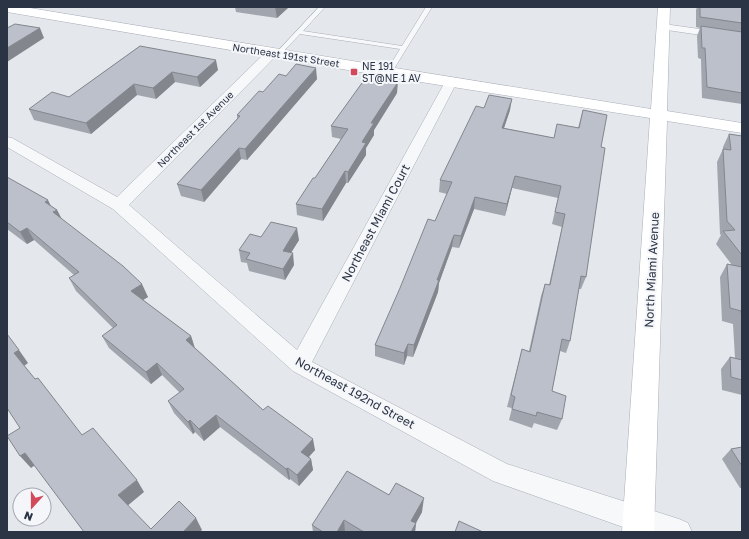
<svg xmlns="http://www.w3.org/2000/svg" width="749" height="539" font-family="'Golos Text',sans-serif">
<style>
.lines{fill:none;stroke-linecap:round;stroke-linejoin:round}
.lane-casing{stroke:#a9aeb7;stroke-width:1}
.street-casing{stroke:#a9aeb7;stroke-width:1}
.secondary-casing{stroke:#a9aeb7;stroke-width:1}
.lane{fill:#f7f8fa;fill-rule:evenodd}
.street{fill:#f7f8fa;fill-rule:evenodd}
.secondary{fill:#fff;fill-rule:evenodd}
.wall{fill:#a1a5ae}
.shaded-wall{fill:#83868d}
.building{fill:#bbc0ca;stroke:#83868d}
.poi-dot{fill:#d1495b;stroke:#f4f6f9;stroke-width:1.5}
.labels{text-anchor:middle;stroke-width:4;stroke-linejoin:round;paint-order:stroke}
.far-street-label{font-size:10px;fill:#2b3445;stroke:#f4f6f9}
.far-poi-label{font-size:10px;fill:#2b3445;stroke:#f4f6f9;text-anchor:start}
.street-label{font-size:12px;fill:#2b3445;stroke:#f4f6f9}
</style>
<rect width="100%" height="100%" fill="#e4e7ec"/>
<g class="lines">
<g class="lane-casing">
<path id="lane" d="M319 7H325L303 31 402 46 426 7H432L392 72 389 74 386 72 400 49 300 34 280 55H276V53Z"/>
</g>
<g class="street-casing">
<g id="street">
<path d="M664 24 742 35V41L660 29 658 27 660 25Z"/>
<path d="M272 49 276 50 278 53 276 56 129 205 297 350 445 82 447 79H455L457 82 312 362 507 464 679 519 688 523 692 532H637L493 481 293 371 113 209 7 147V137L12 138 117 197 268 50Z"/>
</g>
</g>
<g class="secondary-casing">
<path id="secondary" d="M7 7H24L389 67 651 109 658 7H670L667 111 742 123V133L667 121 654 532H622L650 118 389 77 7 12Z"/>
</g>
<use href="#lane" class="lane"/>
<use href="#street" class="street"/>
<use href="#secondary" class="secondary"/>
</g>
<g class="wall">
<path d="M235 7H289L277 18 236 12Z"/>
<path d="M697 7H742V104L702 98 701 59 698 58 697 36 700 28 696 27V10Z"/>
<path d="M140 46 218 70 200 87 175 82 156 99 137 95 91 134 34 120 29 109 69 97Z"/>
<path d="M286 76 317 79 247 160 241 159 204 202 181 196 177 184 237 119V115L263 92Z"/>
<path d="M397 93 374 130V135L366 148V155L348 183H346L323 221 297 215 296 204 315 178 341 139 332 137 331 126Z"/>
<path d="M510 110 504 128 554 138 578 128 583 110 601 147 586 277 581 289H579L570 341 566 353 560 351 552 391 562 419 557 430 534 423 532 428 509 420 512 408 507 407 522 349 529 351 541 296 545 284 549 285 562 227 552 224 558 198 512 188 505 216 474 209 459 248 452 247 439 283 438 292 413 357 407 356 404 365 375 356V345L435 221 447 194 439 192 440 180Z"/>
<path d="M729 134 742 136V395L722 390 721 369 730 357 735 358 733 324 722 321 720 277 727 264 732 265 716 244 721 235 720 234 717 162 723 149V147Z"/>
<path d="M7 177 57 210 62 219 148 297 143 300 191 336 195 348 263 410 315 450 309 457 311 459 313 470 299 486 290 479 289 480 220 427 204 441 195 432 193 434 174 413 168 401 180 393 162 375 151 384 109 348 102 336 113 328 76 291 69 278 74 275 34 240 27 244 7 229Z"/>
<path d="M261 237 299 240 291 253 294 265 285 280 249 271 247 263 241 262 239 250Z"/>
<path d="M742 447V488H740L722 459 731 449Z"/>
<path d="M389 495 422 512 416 523 415 532H313L312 525Z"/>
</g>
<g class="shaded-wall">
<path d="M275 7H289L277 18Z"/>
<path d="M40 28 44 38 7 62V48Z"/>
<path d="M216 60 218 70 200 87 197 77Z"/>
<path d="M316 68 317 79 247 160 245 149Z"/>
<path d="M172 72 175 82 156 99 153 88Z"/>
<path d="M398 82 397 93 374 130V135L366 148V155L348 183V172L362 142 371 123Z"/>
<path d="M134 84 137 95 91 134 86 123Z"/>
<path d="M512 99 510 110 500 140 502 128Z"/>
<path d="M239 148 241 159 204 202 201 190Z"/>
<path d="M345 171 346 183 323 221 322 209Z"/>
<path d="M515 176 505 216 507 204Z"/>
<path d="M475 197 474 209 459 248 461 236Z"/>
<path d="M48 200 54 212 57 210 63 222 52 214 45 202Z"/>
<path d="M27 228 34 240 27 244 20 232Z"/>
<path d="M297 228 299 240 285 262 283 251Z"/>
<path d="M454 235 452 247 439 283 438 292 413 357 414 345Z"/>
<path d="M293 253 294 265 285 280 283 269Z"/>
<path d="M142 284 148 297 136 304 131 291Z"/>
<path d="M191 336 195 349 186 340Z"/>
<path d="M408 344 407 356 404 365V353Z"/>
<path d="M19 350 28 363 24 366 14 353Z"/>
<path d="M157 363 162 375 151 384 146 372Z"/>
<path d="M216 415 220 427 204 441 199 429Z"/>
<path d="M190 420 195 432 193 434 188 422Z"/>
<path d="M313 439 315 450 303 463 301 452Z"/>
<path d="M25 453 35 465 31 468 20 456Z"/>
<path d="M311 459 313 470 299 486 297 475Z"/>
<path d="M288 468 290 479 289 480 286 469Z"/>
<path d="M137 480 144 492 126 507 118 495Z"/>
<path d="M424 498 422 512 411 532V521Z"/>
<path d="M196 518 202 530 200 532H183Z"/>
<path d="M344 520 345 532H337Z"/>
<path d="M416 523 415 532H411Z"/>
</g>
<g class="building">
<path d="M700 7H742V23L700 17Z"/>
<path d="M15 24 40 28 7 48V28Z"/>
<path d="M701 26 742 32V93L707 87 705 48H702Z"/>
<path d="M140 46 216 60 197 77 172 72 153 88 134 84 86 123 29 109 52 92 69 97Z"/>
<path d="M296 64 316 68 245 149 239 148 201 190 177 184 240 116 237 115 259 91 263 92 279 74 286 76Z"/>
<path d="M367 76 398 82 371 123H374L362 142 366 143 348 172 345 171 322 209 296 204 313 178H315L348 129 331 126Z"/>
<path d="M489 95 512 99 502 128 554 138 557 124 579 128 583 110 607 115 601 147 605 148 586 277 581 276 570 341 562 339 552 391 566 396 562 419 537 412 536 416 512 409 515 397 511 395 522 349 530 352 545 284 550 285 565 214 555 212 561 186 515 176 507 204 475 197 461 236 454 235 437 280H439L414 345 408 344 404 353 375 345 400 288 428 219 435 221 452 182 440 180 476 106 484 108Z"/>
<path d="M729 134 742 136V255L723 231 735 230 727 221 723 149 731 150Z"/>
<path d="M7 177 48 200 45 202 57 210 53 212 123 266 142 284 131 291 191 336 186 340 263 410 268 406 313 439 301 452 311 459 297 475 288 468 286 469 216 415 199 429 190 420 188 422 168 401 184 389 157 363 146 372 102 336 117 325 69 278 79 272 27 228 20 232 7 222Z"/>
<path d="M271 222 297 228 283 251 293 253 283 269 246 259 250 253 239 250 250 234 261 237Z"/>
<path d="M727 264 742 267V318L741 311 730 308Z"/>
<path d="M7 334 19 350 14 353 35 379 38 378 82 435 93 428 137 480 118 495 151 529 179 501 196 518 183 532H84L25 453 20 456 7 436 20 428 7 408Z"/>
<path d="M730 357 742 360V380L731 377Z"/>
<path d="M742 447V466L731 449Z"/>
<path d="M347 471 389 495 396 483 424 498 411 521 416 523 411 532H364L344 520 337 532H323L312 525Z"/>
<path d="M459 521 483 532H455Z"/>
</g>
<rect class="poi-dot" x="350" y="68" width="8" height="8" rx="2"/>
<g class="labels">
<g class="far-street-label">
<text transform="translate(286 55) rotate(9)" y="4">Northeast 191st Street</text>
<text transform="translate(195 129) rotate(-45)" y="4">Northeast 1st Avenue</text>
</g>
<g class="far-poi-label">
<text x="362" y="70">NE 191<tspan x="362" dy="12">ST@NE 1 AV</tspan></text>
</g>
<g class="street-label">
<text transform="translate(376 223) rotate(-62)" y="4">Northeast Miami Court</text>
<text transform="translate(652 270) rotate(-87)" y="4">North Miami Avenue</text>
<text transform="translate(355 393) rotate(29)" y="4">Northeast 192nd Street</text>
</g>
</g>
<rect width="749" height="539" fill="none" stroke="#2b3445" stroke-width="16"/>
<g transform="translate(32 507) rotate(201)"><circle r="19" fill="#f4f6f9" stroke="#a4a8b1"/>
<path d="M0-3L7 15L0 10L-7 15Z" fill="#d1495b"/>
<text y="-6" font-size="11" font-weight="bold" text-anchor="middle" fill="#2b3445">N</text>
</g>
</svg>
